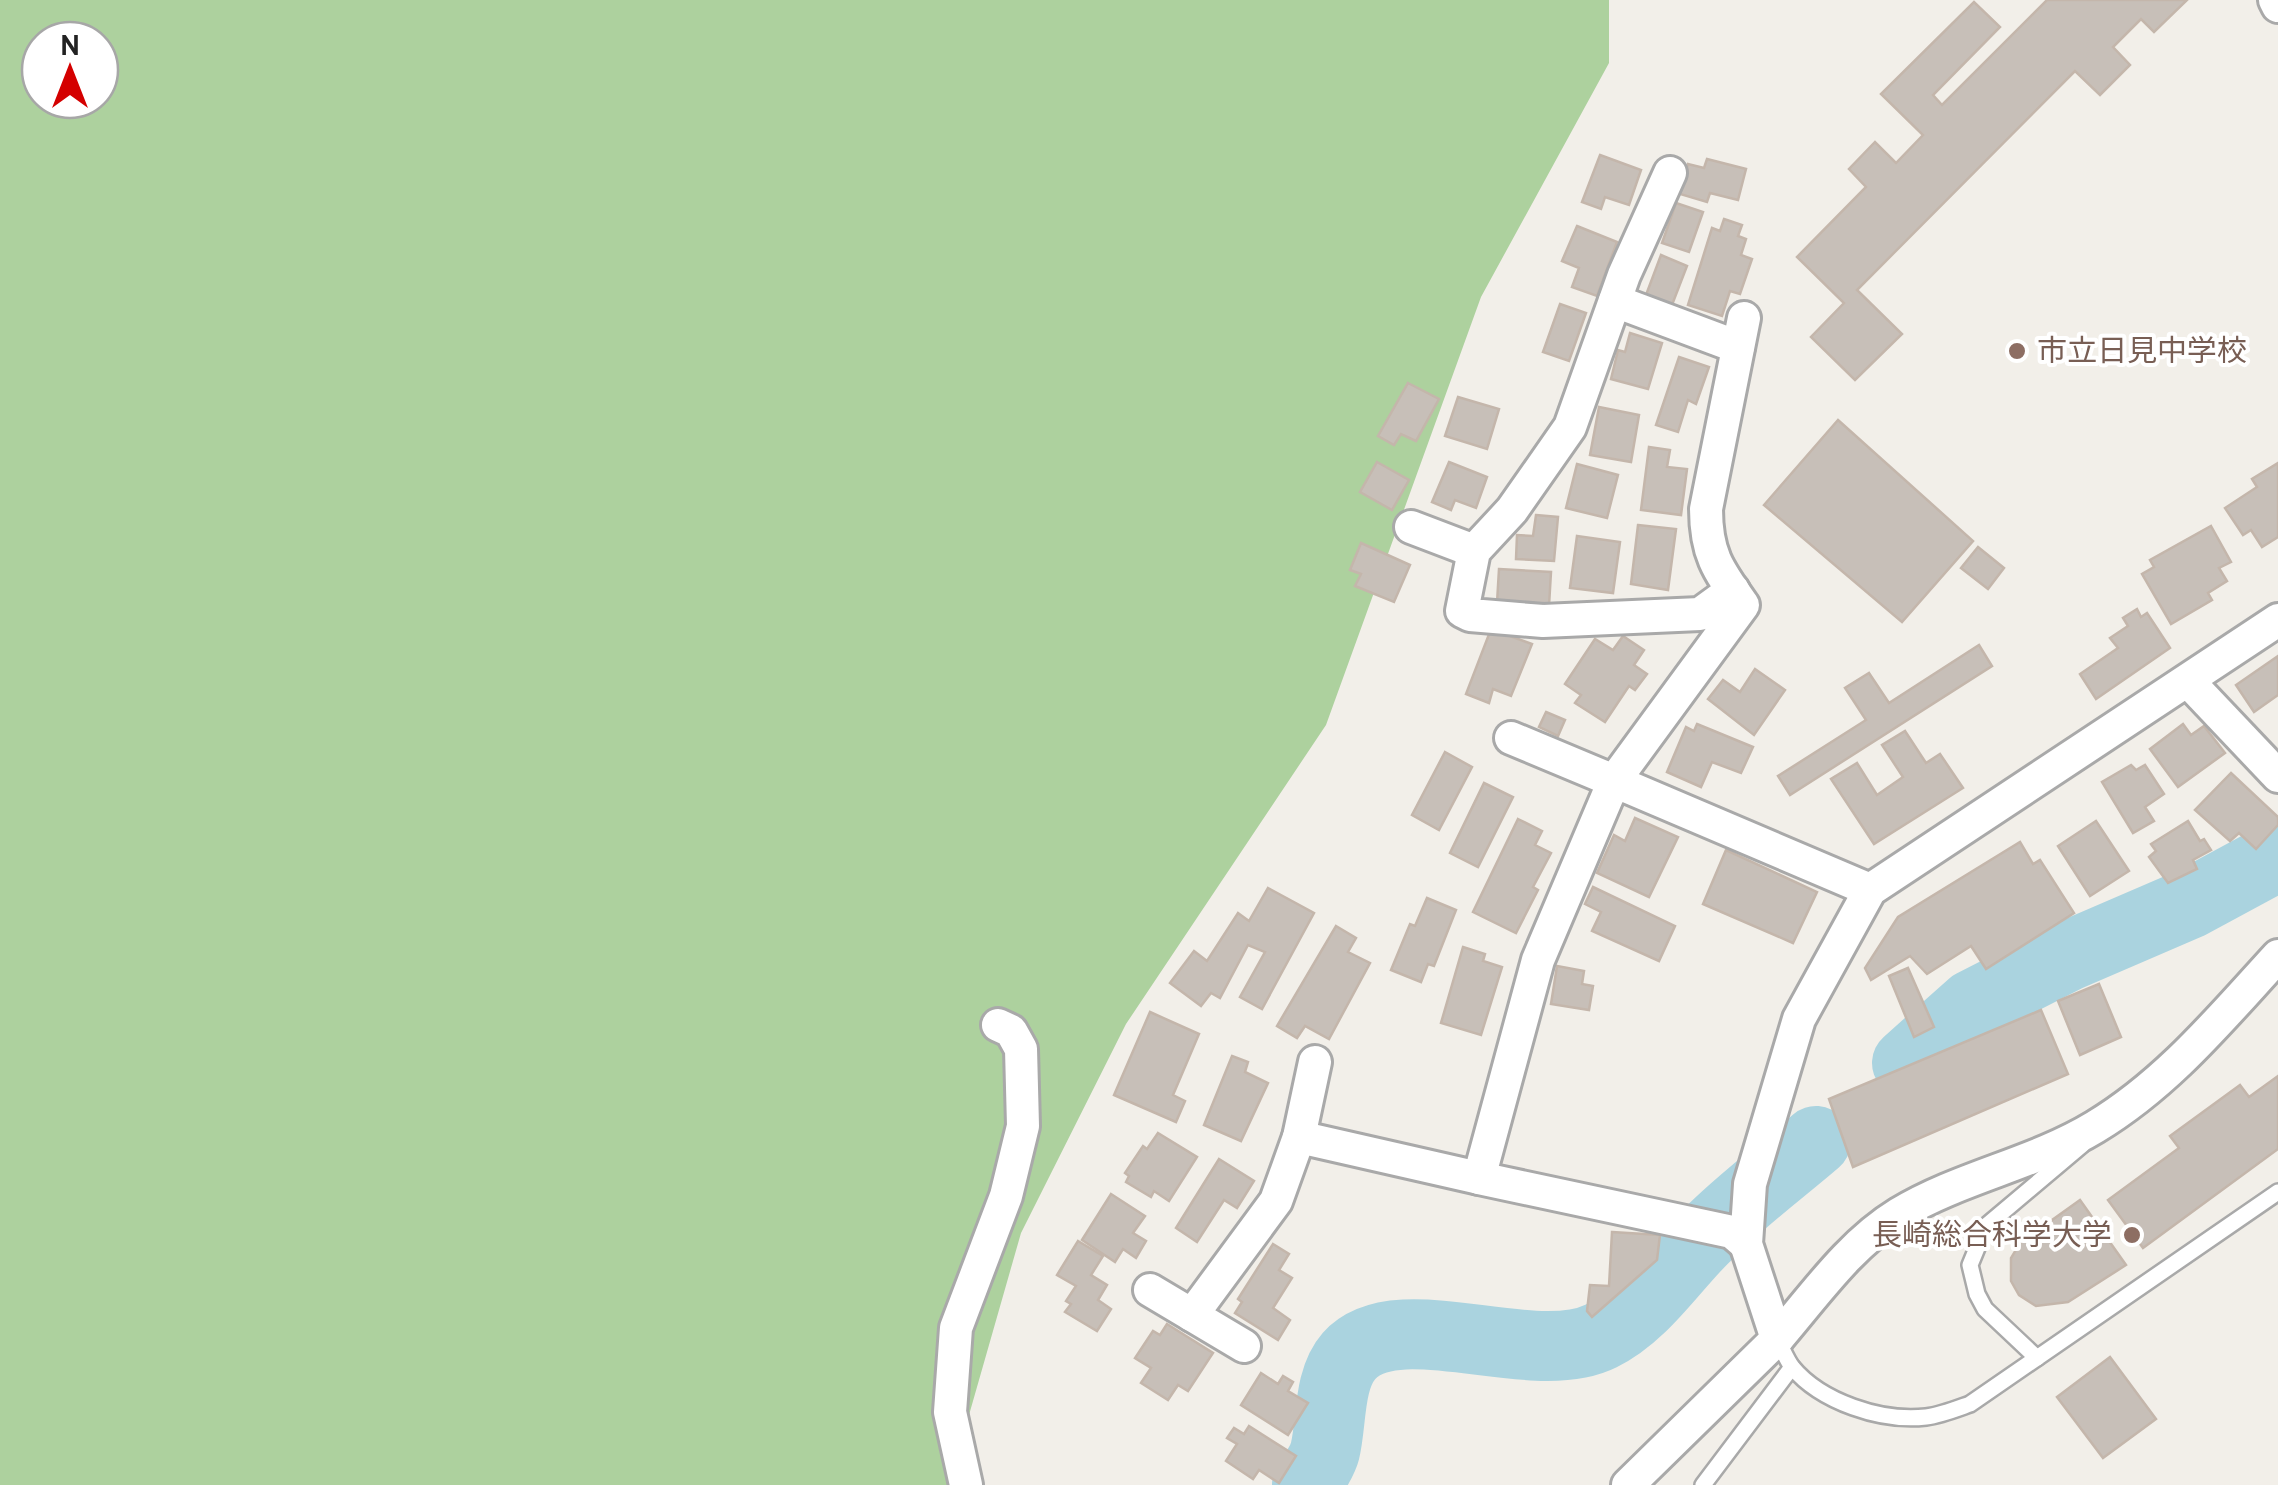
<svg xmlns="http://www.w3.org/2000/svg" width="2278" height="1485" font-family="Overpass,'Noto Sans JP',sans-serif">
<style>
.forest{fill:#add19e;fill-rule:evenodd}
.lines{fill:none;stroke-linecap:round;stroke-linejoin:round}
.river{stroke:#aad3df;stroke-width:70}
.building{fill:#c7bfb8;stroke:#c4b6ab;stroke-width:2.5}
.service-casing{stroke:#a9a9a9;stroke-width:20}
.minor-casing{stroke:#a9a9a9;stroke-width:38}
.service{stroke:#fff;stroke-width:15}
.minor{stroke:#fff;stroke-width:32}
.education-dot{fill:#8d6e63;stroke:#fff;stroke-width:4}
.labels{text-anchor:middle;stroke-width:8;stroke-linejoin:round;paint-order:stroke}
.education-label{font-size:30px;fill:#785e54;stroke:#fff;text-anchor:start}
</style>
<rect width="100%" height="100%" fill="#f2efe9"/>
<path class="forest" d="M0 0H1609V63L1481 297 1326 725 1126 1024 1021 1233 949 1485H0ZM40 40H100V100H40Z"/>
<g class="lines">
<g class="river">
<path d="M1907 1063 1972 1005 2068 956 2191 903 2278 856"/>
<path d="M1307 1485C1313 1474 1322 1463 1325 1451 1332 1422 1328 1380 1349 1356 1397 1302 1533 1370 1601 1336 1644 1315 1673 1268 1706 1236 1739 1202 1780 1172 1816 1141"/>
</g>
</g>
<g class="building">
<path d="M2047 0H2187L2154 32 2141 19 2113 47 2130 65 2100 95 2075 71 1857 290 1902 334 1855 380 1811 337 1844 303 1797 257 1866 187 1849 169 1875 142 1896 163 1923 135 1881 94 1974 2 2000 27 1933 95 1942 105Z"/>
<path d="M1600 155 1641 170 1629 205 1605 197 1601 209 1582 202Z"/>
<path d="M1707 159 1746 169 1738 200 1710 193 1707 202 1680 194 1688 164 1704 168Z"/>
<path d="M1676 203 1703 212 1689 252 1662 243Z"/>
<path d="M1724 219 1742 225 1738 236 1746 239 1741 255 1752 259 1740 294 1730 291 1722 316 1688 305 1712 228 1720 231Z"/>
<path d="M1577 226 1617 242 1597 296 1572 287 1579 268 1562 261Z"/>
<path d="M1661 255 1687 266 1672 305 1646 295Z"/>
<path d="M1560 304 1586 313 1569 361 1543 352Z"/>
<path d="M1630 333 1662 343 1648 389 1611 379 1618 350 1625 352Z"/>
<path d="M1679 357 1709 367 1696 404 1688 400 1678 432 1656 425Z"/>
<path d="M1408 383 1439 399 1416 441 1401 434 1394 445 1378 436Z"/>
<path d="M1458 397 1499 409 1487 449 1445 436Z"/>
<path d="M1599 407 1639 415 1631 462 1590 455Z"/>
<path d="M1838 420 1973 541 1902 622 1764 505Z"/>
<path d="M1649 447 1670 450 1667 467 1687 469 1681 515 1641 510Z"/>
<path d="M1377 462 1409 480 1392 510 1360 492Z"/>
<path d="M1449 462 1487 477 1476 508 1455 500 1451 510 1432 502Z"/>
<path d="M2278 463V537L2262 547 2251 530 2243 535 2225 508 2257 487 2252 479Z"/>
<path d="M1577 464 1618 475 1607 518 1566 508Z"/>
<path d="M1536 515 1558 517 1554 561 1516 559 1517 535 1533 536Z"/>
<path d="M1638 525 1676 529 1668 590 1631 584Z"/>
<path d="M2211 526 2231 562 2219 568 2227 581 2208 593 2212 600 2171 624 2142 574 2154 567 2150 560Z"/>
<path d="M1577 536 1620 542 1613 593 1570 588Z"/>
<path d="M1361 543 1410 565 1394 602 1355 586 1361 574 1350 570Z"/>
<path d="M1978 547 2004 568 1988 589 1961 568Z"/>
<path d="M1499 569 1551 572 1549 606 1497 603Z"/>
<path d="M2137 609 2141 617 2147 613 2170 648 2096 699 2080 674 2118 648 2110 638 2128 626 2123 618Z"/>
<path d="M1491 629 1532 644 1511 696 1493 689 1489 703 1466 694Z"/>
<path d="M1623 636 1644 650 1634 665 1647 674 1635 690 1629 686 1605 722 1575 703 1581 695 1565 684 1595 639 1613 650Z"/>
<path d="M1979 645 1992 666 1790 795 1778 776 1866 720 1845 688 1869 673 1889 703Z"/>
<path d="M2278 656V695L2254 712 2236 685Z"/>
<path d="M1755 669 1785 690 1754 735 1708 699 1723 680 1740 692Z"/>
<path d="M1546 712 1565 720 1558 736 1539 727Z"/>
<path d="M1697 724 1753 747 1741 773 1712 762 1701 787 1667 772 1686 727 1694 731Z"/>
<path d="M2183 724 2191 735 2204 726 2225 753 2178 787 2150 749Z"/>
<path d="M1905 731 1926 763 1940 754 1963 788 1874 844 1831 779 1857 763 1877 795 1903 777 1882 745Z"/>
<path d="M1445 752 1472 767 1439 830 1412 815Z"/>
<path d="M2131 765 2136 770 2145 765 2164 794 2145 807 2154 821 2133 833 2102 782Z"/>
<path d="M2231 773 2278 817V825L2256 849 2239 833 2230 841 2195 810Z"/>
<path d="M1484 783 1513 797 1478 867 1450 853Z"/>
<path d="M1635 818 1678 837 1649 897 1597 873 1614 835 1625 841Z"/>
<path d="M1518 819 1542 831 1535 845 1551 853 1533 887 1538 890 1516 933 1473 912Z"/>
<path d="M2096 821 2129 871 2090 896 2058 846Z"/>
<path d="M2188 821 2200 841 2204 839 2211 850 2193 860 2197 869 2168 883 2149 857 2156 851 2151 844Z"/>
<path d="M2020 842 2033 864 2040 860 2074 913 1986 969 1971 946 1927 974 1910 956 1871 980 1865 968 1898 917Z"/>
<path d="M1726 850 1817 892 1793 943 1703 904Z"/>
<path d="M1593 887 1675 926 1659 961 1592 931 1601 912 1585 904Z"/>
<path d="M1268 888 1314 913 1262 1009 1240 997 1265 952 1248 945 1220 998 1211 993 1201 1006 1170 983 1194 951 1207 961 1238 913 1249 921Z"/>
<path d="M1427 898 1456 910 1434 966 1428 964 1421 982 1391 970 1410 924 1415 926Z"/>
<path d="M1336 926 1356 938 1348 952 1370 963 1329 1039 1305 1026 1297 1038 1277 1026Z"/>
<path d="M1463 947 1485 954 1483 961 1502 967 1481 1035 1441 1023Z"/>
<path d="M1557 966 1584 971 1582 984 1593 986 1589 1010 1551 1004Z"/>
<path d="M1908 968 1934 1027 1914 1037 1889 976Z"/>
<path d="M2099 984 2121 1037 2080 1055 2058 1001Z"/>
<path d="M2041 1010 2068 1074 1853 1167 1829 1099Z"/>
<path d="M1150 1012 1199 1034 1173 1095 1185 1101 1176 1122 1114 1095Z"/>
<path d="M1232 1056 1248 1062 1245 1072 1268 1083 1241 1141 1204 1125Z"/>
<path d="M2278 1076V1149L2143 1248 2108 1200 2179 1148 2170 1136 2240 1085 2249 1097Z"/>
<path d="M1158 1133 1197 1157 1169 1201 1154 1191 1151 1197 1126 1182 1129 1176 1125 1173 1143 1146 1147 1149Z"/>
<path d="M1219 1159 1254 1181 1237 1208 1224 1200 1197 1242 1176 1228Z"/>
<path d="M1111 1194 1145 1216 1133 1233 1146 1241 1136 1258 1123 1249 1115 1262 1082 1240Z"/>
<path d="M2080 1200 2126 1265 2068 1302 2036 1306 2019 1295 2011 1281V1258L2020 1243Z"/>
<path d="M1612 1232 1660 1235 1657 1260 1592 1317 1587 1311 1590 1285 1609 1286Z"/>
<path d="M1078 1241 1103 1256 1091 1275 1107 1285 1098 1300 1111 1309 1097 1331 1065 1312 1071 1304 1066 1301 1076 1286 1057 1275Z"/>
<path d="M1273 1244 1289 1254 1279 1270 1292 1278 1273 1308 1290 1320 1278 1340 1235 1313 1242 1302 1238 1299Z"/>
<path d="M1167 1324 1213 1353 1188 1391 1178 1385 1168 1400 1141 1383 1151 1368 1135 1358 1153 1331 1160 1335Z"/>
<path d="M2110 1357 2156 1419 2103 1458 2057 1397Z"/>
<path d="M1261 1373 1278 1384 1283 1376 1293 1382 1288 1391 1308 1403 1288 1435 1241 1405Z"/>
<path d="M1249 1426 1296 1456 1279 1483 1259 1470 1253 1479 1226 1461 1237 1444 1227 1438 1234 1428 1244 1434Z"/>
</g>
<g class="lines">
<g class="service-casing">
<g id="service">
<path d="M1777 1339C1782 1348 1786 1359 1792 1367 1821 1402 1881 1422 1926 1417 1941 1415 1956 1409 1970 1404L2278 1192"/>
<path d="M2037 1358 1985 1309 1977 1294 1970 1265 1986 1226 2082 1145"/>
<path d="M1703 1485 1792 1367"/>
</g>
</g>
<g class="minor-casing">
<g id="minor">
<path d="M2275 0 2278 6"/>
<path d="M1670 173 1624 275 1570 427 1512 510 1474 551 1462 611 1470 615 1543 621 1700 614 1733 590"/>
<path d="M1615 301 1738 347"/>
<path d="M1411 527 1474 551"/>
<path d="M2188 681 2278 776"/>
<path d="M1511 738 1614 781 1743 605C1718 570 1706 554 1706 509L1744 318"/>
<path d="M1299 1137 1479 1178"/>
<path d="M1746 1244 1732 1232 1479 1178 1538 960 1614 781 1870 890"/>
<path d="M1150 1290 1244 1346"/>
<path d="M1192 1315 1276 1201 1299 1137 1315 1062"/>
<path d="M1777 1339C1814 1296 1850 1244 1899 1214 1960 1177 2034 1164 2095 1127 2168 1083 2221 1018 2278 956"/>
<path d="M966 1485 950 1412 956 1328 1006 1196 1023 1126 1021 1049 1011 1031 998 1025"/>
<path d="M1628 1485 1777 1339 1746 1244 1750 1184 1799 1019 1870 890 2278 620"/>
</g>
</g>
<use href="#service" class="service"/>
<use href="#minor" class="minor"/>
</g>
<g class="education-dot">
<circle cx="2017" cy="351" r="10"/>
<circle cx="2132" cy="1235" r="10"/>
</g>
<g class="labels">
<g class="education-label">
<text x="2037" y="361">市立日見中学校</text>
<text x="2112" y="1245" text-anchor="end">長崎総合科学大学</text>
</g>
</g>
<g transform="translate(70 70)"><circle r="48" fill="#ffffff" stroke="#a7a7a7" stroke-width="2.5"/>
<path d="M0-8L18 38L0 25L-18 38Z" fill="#d40000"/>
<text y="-15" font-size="28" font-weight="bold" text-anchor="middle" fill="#222222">N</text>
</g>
</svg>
